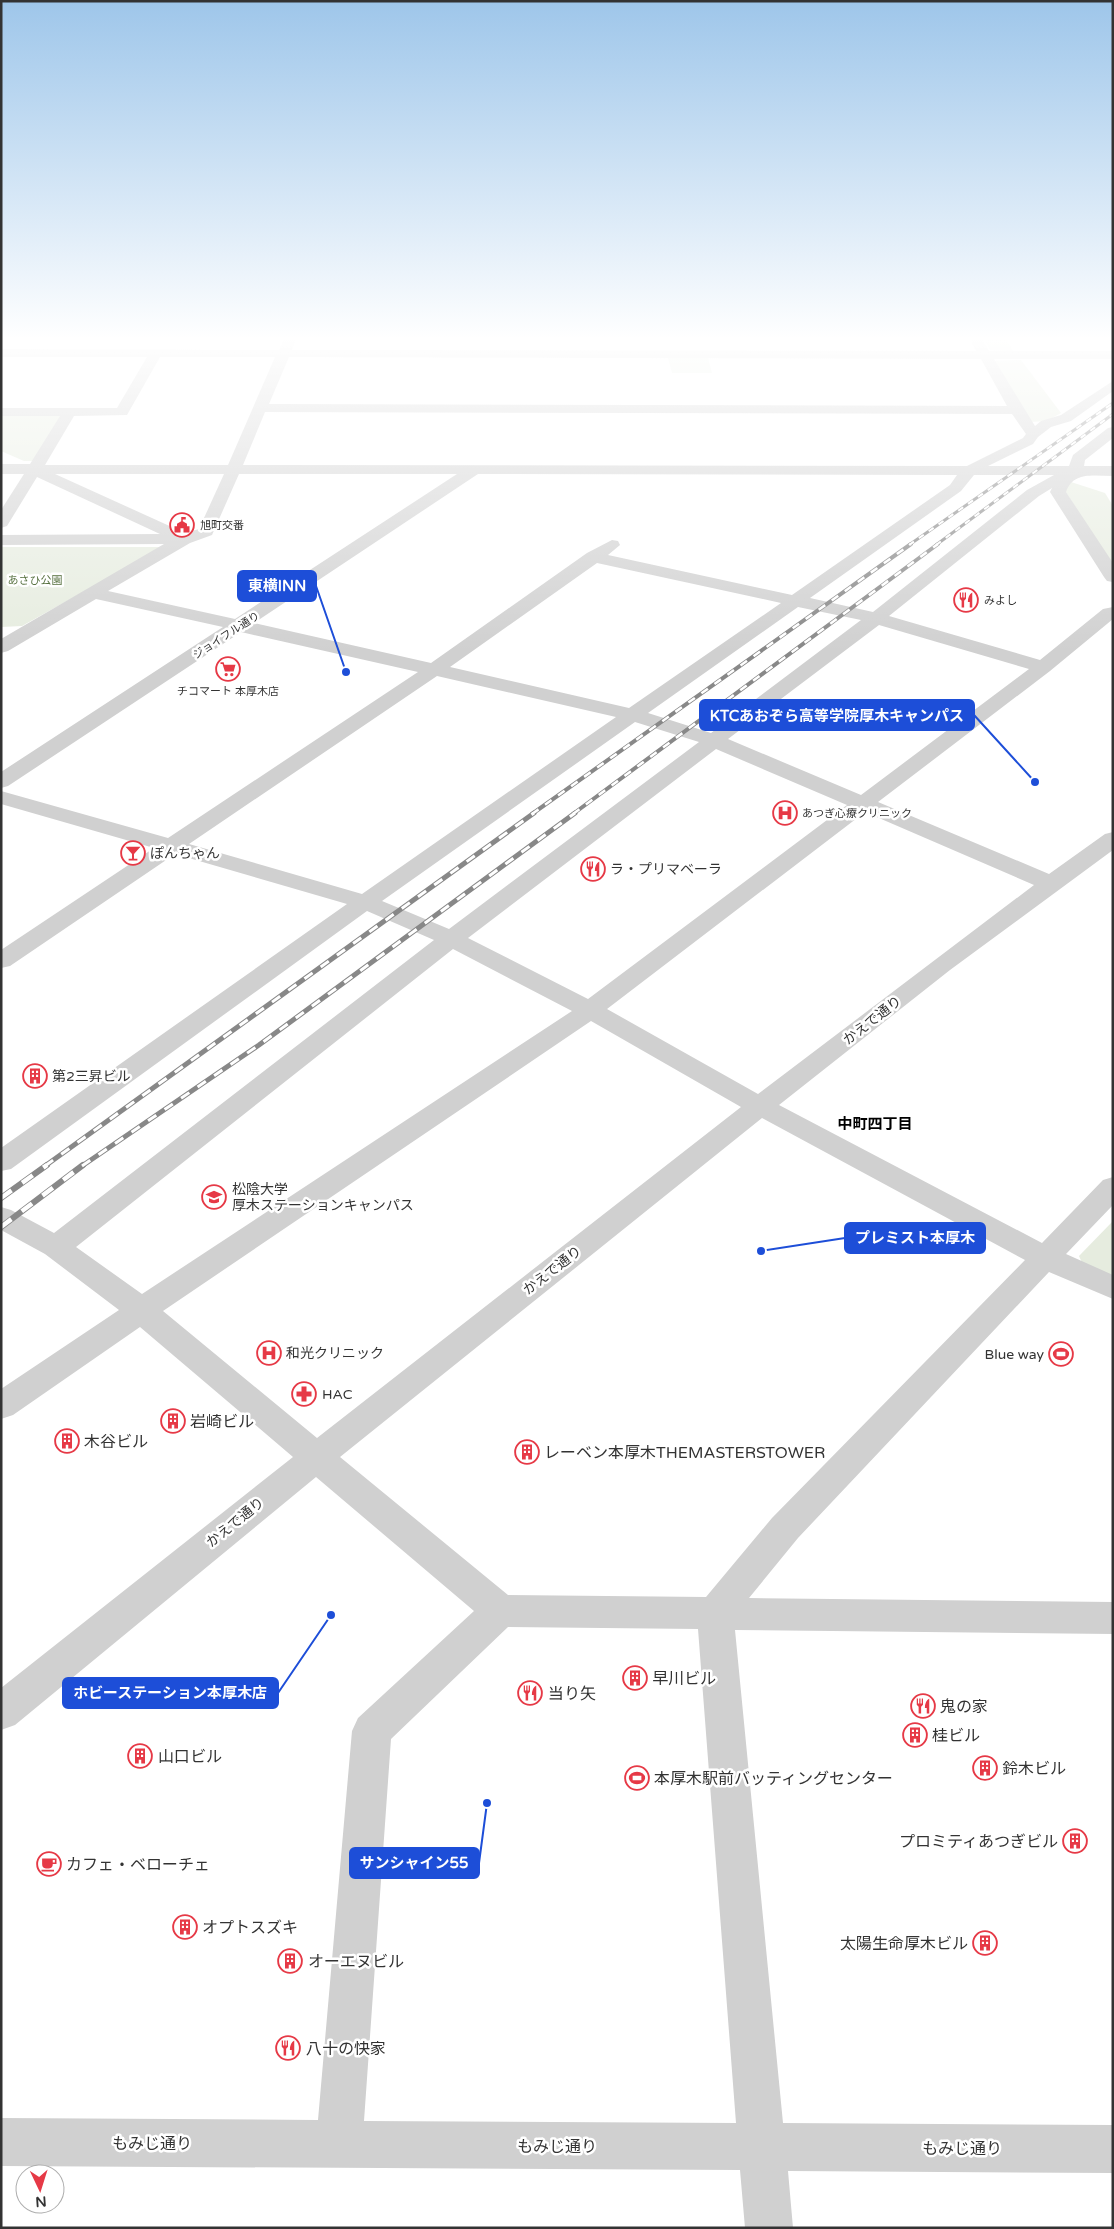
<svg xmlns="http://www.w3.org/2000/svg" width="1114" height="2229" font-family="'Varela Round','Noto Sans JP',sans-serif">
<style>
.green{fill:#e6ecdf}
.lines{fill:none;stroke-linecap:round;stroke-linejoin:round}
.minor{fill:#d0d0d0;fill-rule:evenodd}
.rail-far3-casing{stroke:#888;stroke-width:3}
.rail-far2-casing{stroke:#888;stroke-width:4}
.rail-far1-casing{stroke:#888;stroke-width:5}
.rail-casing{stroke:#888;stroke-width:6}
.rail-far3{stroke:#fff;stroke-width:2;stroke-dasharray:6;stroke-linecap:butt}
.rail-far2{stroke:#fff;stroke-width:2.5;stroke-dasharray:8;stroke-linecap:butt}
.rail-far1{stroke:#fff;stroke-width:3;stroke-dasharray:10;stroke-linecap:butt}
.rail{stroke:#fff;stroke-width:4.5;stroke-dasharray:13;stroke-linecap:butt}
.labels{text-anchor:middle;stroke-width:5;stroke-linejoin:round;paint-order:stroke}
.far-poi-label{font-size:11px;fill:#333;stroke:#fff;text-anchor:start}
.far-park-label{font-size:11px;fill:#56703f;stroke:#fff}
.far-street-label{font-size:11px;fill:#333;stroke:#fff}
.poi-label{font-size:14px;fill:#333;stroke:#fff;text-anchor:start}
.street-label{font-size:14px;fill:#333;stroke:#fff}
.neighbourhood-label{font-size:15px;font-weight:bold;fill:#000;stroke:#fff}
.near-poi-label{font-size:16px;fill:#333;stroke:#fff;text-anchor:start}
.near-street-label{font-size:16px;fill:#333;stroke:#fff}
.leader{fill:none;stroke:#1d4ed8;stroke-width:2}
.callout-dot{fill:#1d4ed8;stroke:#fff;stroke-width:2}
.callout{fill:#1d4ed8;stroke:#1d4ed8;stroke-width:2}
.callout-label{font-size:15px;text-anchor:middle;font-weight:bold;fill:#fff}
</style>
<rect width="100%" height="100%" fill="#fff"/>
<g class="green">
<path d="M984 339H1006L1013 351 990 350Z"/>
<path d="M668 358H708L712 373H672Z"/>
<path d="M1021 360 1061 413 1047 421 1030 422 990 361Z"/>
<path d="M1 413 62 415 34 461H24L1 451Z"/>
<path d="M1071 482 1105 493 1113 506V567L1064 489Z"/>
<path d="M1 547H159L160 549 22 626 1 627Z"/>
<path d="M1113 1221V1279L1084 1267 1079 1256Z"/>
</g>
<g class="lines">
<path class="minor" d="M284 339H296L292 350 976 351 970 339H982L989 351H1113V359H994L1035 426 1041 421 1061 415 1113 381V391L1071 421 1051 427 1038 437 1033 444 988 466H1069L1073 455 1108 428 1113 427V438L1085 460 1084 466H1113V476C1094 476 1073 471 1066 492L1113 563V582L1107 581 1104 577 1050 492 1052 488 1039 496 889 616 1040 660 1103 609 1113 607V619L1050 671 878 802 1049 874 1105 834 1113 832V850L950 970 779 1105 1042 1243 1103 1180 1113 1177V1205L1066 1254 1113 1275V1299L1049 1272 798 1538 749 1598 1113 1602V1634L735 1630 783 2123 1113 2125V2173L788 2171 793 2228H745L740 2170 1 2166V2118L318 2120 352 1731 358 1718 474 1611 316 1477 15 1725 1 1730V1688L293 1457 140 1327 13 1415 1 1419V1389L119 1310 45 1254 1 1230V1207L11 1210 54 1233 434 940 367 911 11 1169 1 1171V1148L347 904 175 854 10 966 1 968V950L154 848 1 804V791L168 838 418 672 241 632 8 786 1 788V772L223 627 96 599 8 651 1 653V639L164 544 1 545V535L160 534 37 477 7 526 1 528V510L24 474H1V464H30L60 416H1V408H117L147 357H1V349L279 350ZM160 357H275L228 465H45L74 416 127 415ZM289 357 981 359 1007 406 269 404ZM265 412 1012 414 1026 434 1023 438 967 466 243 465ZM55 474H224L199 529 185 533ZM239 474H457L235 619 108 591 190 543 212 535ZM478 474 957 475 950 485 792 595 608 555 620 545 618 541 612 540 587 553 431 663 254 623ZM974 475H1054L1027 490 873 612 810 598 961 491ZM597 563 781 603 629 708 450 667ZM798 607 861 620 711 733 648 713ZM879 625 1029 669 861 795 728 739ZM437 676 616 717 362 894 189 844ZM635 722 699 742 449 929 382 901ZM716 749 847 805 588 999 468 938ZM865 812 1034 885 758 1094 607 1009ZM453 949 572 1011 142 1294 76 1247ZM591 1021 741 1107 317 1438 163 1311ZM762 1118 1025 1260 772 1518 706 1597 508 1595 340 1457ZM508 1627 698 1629 736 2123 364 2121 391 1739Z"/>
<g class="rail-far3-casing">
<g id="rail-far3">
<path d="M909 545 1113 403"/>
<path d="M936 545 1113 414"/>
</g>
</g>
<g class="rail-far2-casing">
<g id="rail-far2">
<path d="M532 814 911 544"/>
<path d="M573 814 938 544"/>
</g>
</g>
<g class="rail-far1-casing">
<g id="rail-far1">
<path d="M45 1166 534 813"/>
<path d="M82 1166 259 1045 575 813"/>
</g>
</g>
<g class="rail-casing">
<g id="rail">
<path d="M1 1198 47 1165"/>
<path d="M1 1227 83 1165"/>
</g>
</g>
<use href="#rail-far3" class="rail-far3"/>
<use href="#rail-far2" class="rail-far2"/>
<use href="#rail-far1" class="rail-far1"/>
<use href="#rail" class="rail"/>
</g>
<linearGradient id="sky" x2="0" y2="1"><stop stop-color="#9ec6ea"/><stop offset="0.52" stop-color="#fff"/><stop offset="1" stop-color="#fff" stop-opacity="0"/></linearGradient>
<rect width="1114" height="651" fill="url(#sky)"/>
<defs>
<g id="civic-ring" transform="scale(1.25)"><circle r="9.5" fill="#fff" stroke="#e63946" stroke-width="1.5"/><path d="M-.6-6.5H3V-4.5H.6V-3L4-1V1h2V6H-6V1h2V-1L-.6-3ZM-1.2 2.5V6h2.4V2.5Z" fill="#e63946"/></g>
<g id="restaurant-ring" transform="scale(1.25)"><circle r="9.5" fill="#fff" stroke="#e63946" stroke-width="1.5"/><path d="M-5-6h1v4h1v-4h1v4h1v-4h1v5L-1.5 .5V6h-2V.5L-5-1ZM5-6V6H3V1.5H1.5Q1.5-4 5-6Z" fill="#e63946"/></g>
<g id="supermarket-ring" transform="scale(1.25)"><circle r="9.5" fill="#fff" stroke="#e63946" stroke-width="1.5"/><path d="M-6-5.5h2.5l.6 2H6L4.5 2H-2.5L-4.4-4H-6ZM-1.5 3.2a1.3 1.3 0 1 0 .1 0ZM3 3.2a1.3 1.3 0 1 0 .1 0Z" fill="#e63946"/></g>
<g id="hospital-ring" transform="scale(1.25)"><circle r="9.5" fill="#fff" stroke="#e63946" stroke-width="1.5"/><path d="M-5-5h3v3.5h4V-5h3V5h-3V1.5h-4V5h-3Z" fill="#e63946"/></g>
<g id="bar-ring" transform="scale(1.25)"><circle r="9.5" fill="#fff" stroke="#e63946" stroke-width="1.5"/><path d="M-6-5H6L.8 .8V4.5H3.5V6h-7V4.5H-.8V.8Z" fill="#e63946"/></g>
<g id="building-ring" transform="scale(1.25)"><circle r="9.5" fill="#fff" stroke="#e63946" stroke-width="1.5"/><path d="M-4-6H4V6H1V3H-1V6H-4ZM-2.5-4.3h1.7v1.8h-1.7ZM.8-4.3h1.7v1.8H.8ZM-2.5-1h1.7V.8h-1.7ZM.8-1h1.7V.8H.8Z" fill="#e63946"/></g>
<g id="university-ring" transform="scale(1.25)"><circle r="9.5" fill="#fff" stroke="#e63946" stroke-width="1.5"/><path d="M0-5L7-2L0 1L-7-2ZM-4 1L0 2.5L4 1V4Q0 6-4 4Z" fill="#e63946"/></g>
<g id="stadium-ring" transform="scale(1.25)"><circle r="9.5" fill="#fff" stroke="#e63946" stroke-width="1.5"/><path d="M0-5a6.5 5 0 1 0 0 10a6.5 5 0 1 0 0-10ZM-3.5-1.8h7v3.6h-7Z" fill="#e63946"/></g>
<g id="pharmacy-ring" transform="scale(1.25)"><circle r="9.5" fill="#fff" stroke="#e63946" stroke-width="1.5"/><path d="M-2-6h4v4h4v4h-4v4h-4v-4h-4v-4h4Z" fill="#e63946"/></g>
<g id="cafe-ring" transform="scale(1.25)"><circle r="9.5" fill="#fff" stroke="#e63946" stroke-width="1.5"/><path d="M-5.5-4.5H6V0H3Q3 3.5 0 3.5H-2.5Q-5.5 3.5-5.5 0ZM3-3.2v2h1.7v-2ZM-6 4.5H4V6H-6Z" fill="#e63946"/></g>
</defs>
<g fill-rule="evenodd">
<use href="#civic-ring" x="182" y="525"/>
<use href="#restaurant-ring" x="966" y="600"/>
<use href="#supermarket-ring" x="228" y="669"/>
<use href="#hospital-ring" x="785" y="813"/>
<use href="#bar-ring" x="133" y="853"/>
<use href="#restaurant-ring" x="593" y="869"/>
<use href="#building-ring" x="35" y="1076"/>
<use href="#university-ring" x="214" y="1197"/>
<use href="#hospital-ring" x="269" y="1353"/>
<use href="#stadium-ring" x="1061" y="1354"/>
<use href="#pharmacy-ring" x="304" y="1394"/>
<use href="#building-ring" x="173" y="1421"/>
<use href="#building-ring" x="67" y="1441"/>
<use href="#building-ring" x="527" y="1452"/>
<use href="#building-ring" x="635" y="1678"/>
<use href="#restaurant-ring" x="530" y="1693"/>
<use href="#restaurant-ring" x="923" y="1706"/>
<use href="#building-ring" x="915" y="1735"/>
<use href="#building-ring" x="140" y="1756"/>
<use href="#building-ring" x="985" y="1768"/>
<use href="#stadium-ring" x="637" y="1778"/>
<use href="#building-ring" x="1075" y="1841"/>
<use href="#cafe-ring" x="49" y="1864"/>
<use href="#building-ring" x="185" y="1927"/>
<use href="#building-ring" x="985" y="1943"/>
<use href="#building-ring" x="290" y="1961"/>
<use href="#restaurant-ring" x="288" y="2048"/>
</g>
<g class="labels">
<g class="far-poi-label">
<text x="200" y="529">旭町交番</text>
<text x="984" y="604">みよし</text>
<text x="228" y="695" text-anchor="middle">チコマート 本厚木店</text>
<text x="802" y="817">あつぎ心療クリニック</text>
</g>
<g class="far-park-label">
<text x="35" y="584">あさひ公園</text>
</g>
<g class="far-street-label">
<text transform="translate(226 635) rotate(-33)" y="4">ジョイフル通り</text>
</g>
<g class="poi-label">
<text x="150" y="858">ぽんちゃん</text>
<text x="610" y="874">ラ・プリマベーラ</text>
<text x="52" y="1081">第2三昇ビル</text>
<text x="232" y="1194">松陰大学<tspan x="232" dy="16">厚木ステーションキャンパス</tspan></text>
<text x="286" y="1358">和光クリニック</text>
<text x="1044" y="1359" text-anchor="end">Blue way</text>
<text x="322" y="1399">HAC</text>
</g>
<g class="street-label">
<text transform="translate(872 1020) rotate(-38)" y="5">かえで通り</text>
<text transform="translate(552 1270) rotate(-38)" y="5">かえで通り</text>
<text transform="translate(235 1522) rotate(-39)" y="5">かえで通り</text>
</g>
<g class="neighbourhood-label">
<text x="875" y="1129">中町四丁目</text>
</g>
<g class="near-poi-label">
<text x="190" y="1427">岩崎ビル</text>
<text x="84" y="1447">木谷ビル</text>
<text x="544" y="1458">レーベン本厚木THEMASTERSTOWER</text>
<text x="652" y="1684">早川ビル</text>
<text x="548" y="1699">当り矢</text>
<text x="940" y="1712">鬼の家</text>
<text x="932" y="1741">桂ビル</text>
<text x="158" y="1762">山口ビル</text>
<text x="1002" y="1774">鈴木ビル</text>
<text x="654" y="1784">本厚木駅前バッティングセンター</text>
<text x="1058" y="1847" text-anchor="end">プロミティあつぎビル</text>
<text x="66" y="1870">カフェ・ベローチェ</text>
<text x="202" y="1933">オプトスズキ</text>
<text x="968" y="1949" text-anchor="end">太陽生命厚木ビル</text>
<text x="308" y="1967">オーエヌビル</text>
<text x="306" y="2054">八十の快家</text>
</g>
<g class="near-street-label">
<text x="152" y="2149">もみじ通り</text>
<text x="557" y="2152">もみじ通り</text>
<text x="962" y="2154">もみじ通り</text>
</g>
</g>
<path class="leader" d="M346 672L316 586M1035 782L974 715M761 1251L845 1238M331 1615L278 1693M487 1803L479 1863"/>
<g class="callout-dot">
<circle cx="346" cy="672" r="5"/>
<circle cx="1035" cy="782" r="5"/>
<circle cx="761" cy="1251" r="5"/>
<circle cx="331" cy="1615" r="5"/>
<circle cx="487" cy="1803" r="5"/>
</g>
<g class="callout">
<rect x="238" y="571" width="78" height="30" rx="5"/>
<rect x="700" y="700" width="274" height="30" rx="5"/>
<rect x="845" y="1223" width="140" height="30" rx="5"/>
<rect x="63" y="1678" width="215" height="30" rx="5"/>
<rect x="350" y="1848" width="129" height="30" rx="5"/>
</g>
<g class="callout-label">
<text x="277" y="591">東横INN</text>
<text x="837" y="721">KTCあおぞら高等学院厚木キャンパス</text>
<text x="915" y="1243">プレミスト本厚木</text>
<text x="170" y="1698">ホビーステーション本厚木店</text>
<text x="414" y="1868">サンシャイン55</text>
</g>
<rect width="1114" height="2229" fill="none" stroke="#333333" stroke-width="5"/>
<g transform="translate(40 2189) rotate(176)"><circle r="24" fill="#ffffff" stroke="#adadad"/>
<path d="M0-4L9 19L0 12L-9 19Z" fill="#e63946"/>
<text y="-8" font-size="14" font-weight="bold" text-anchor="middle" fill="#333333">N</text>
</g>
</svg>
